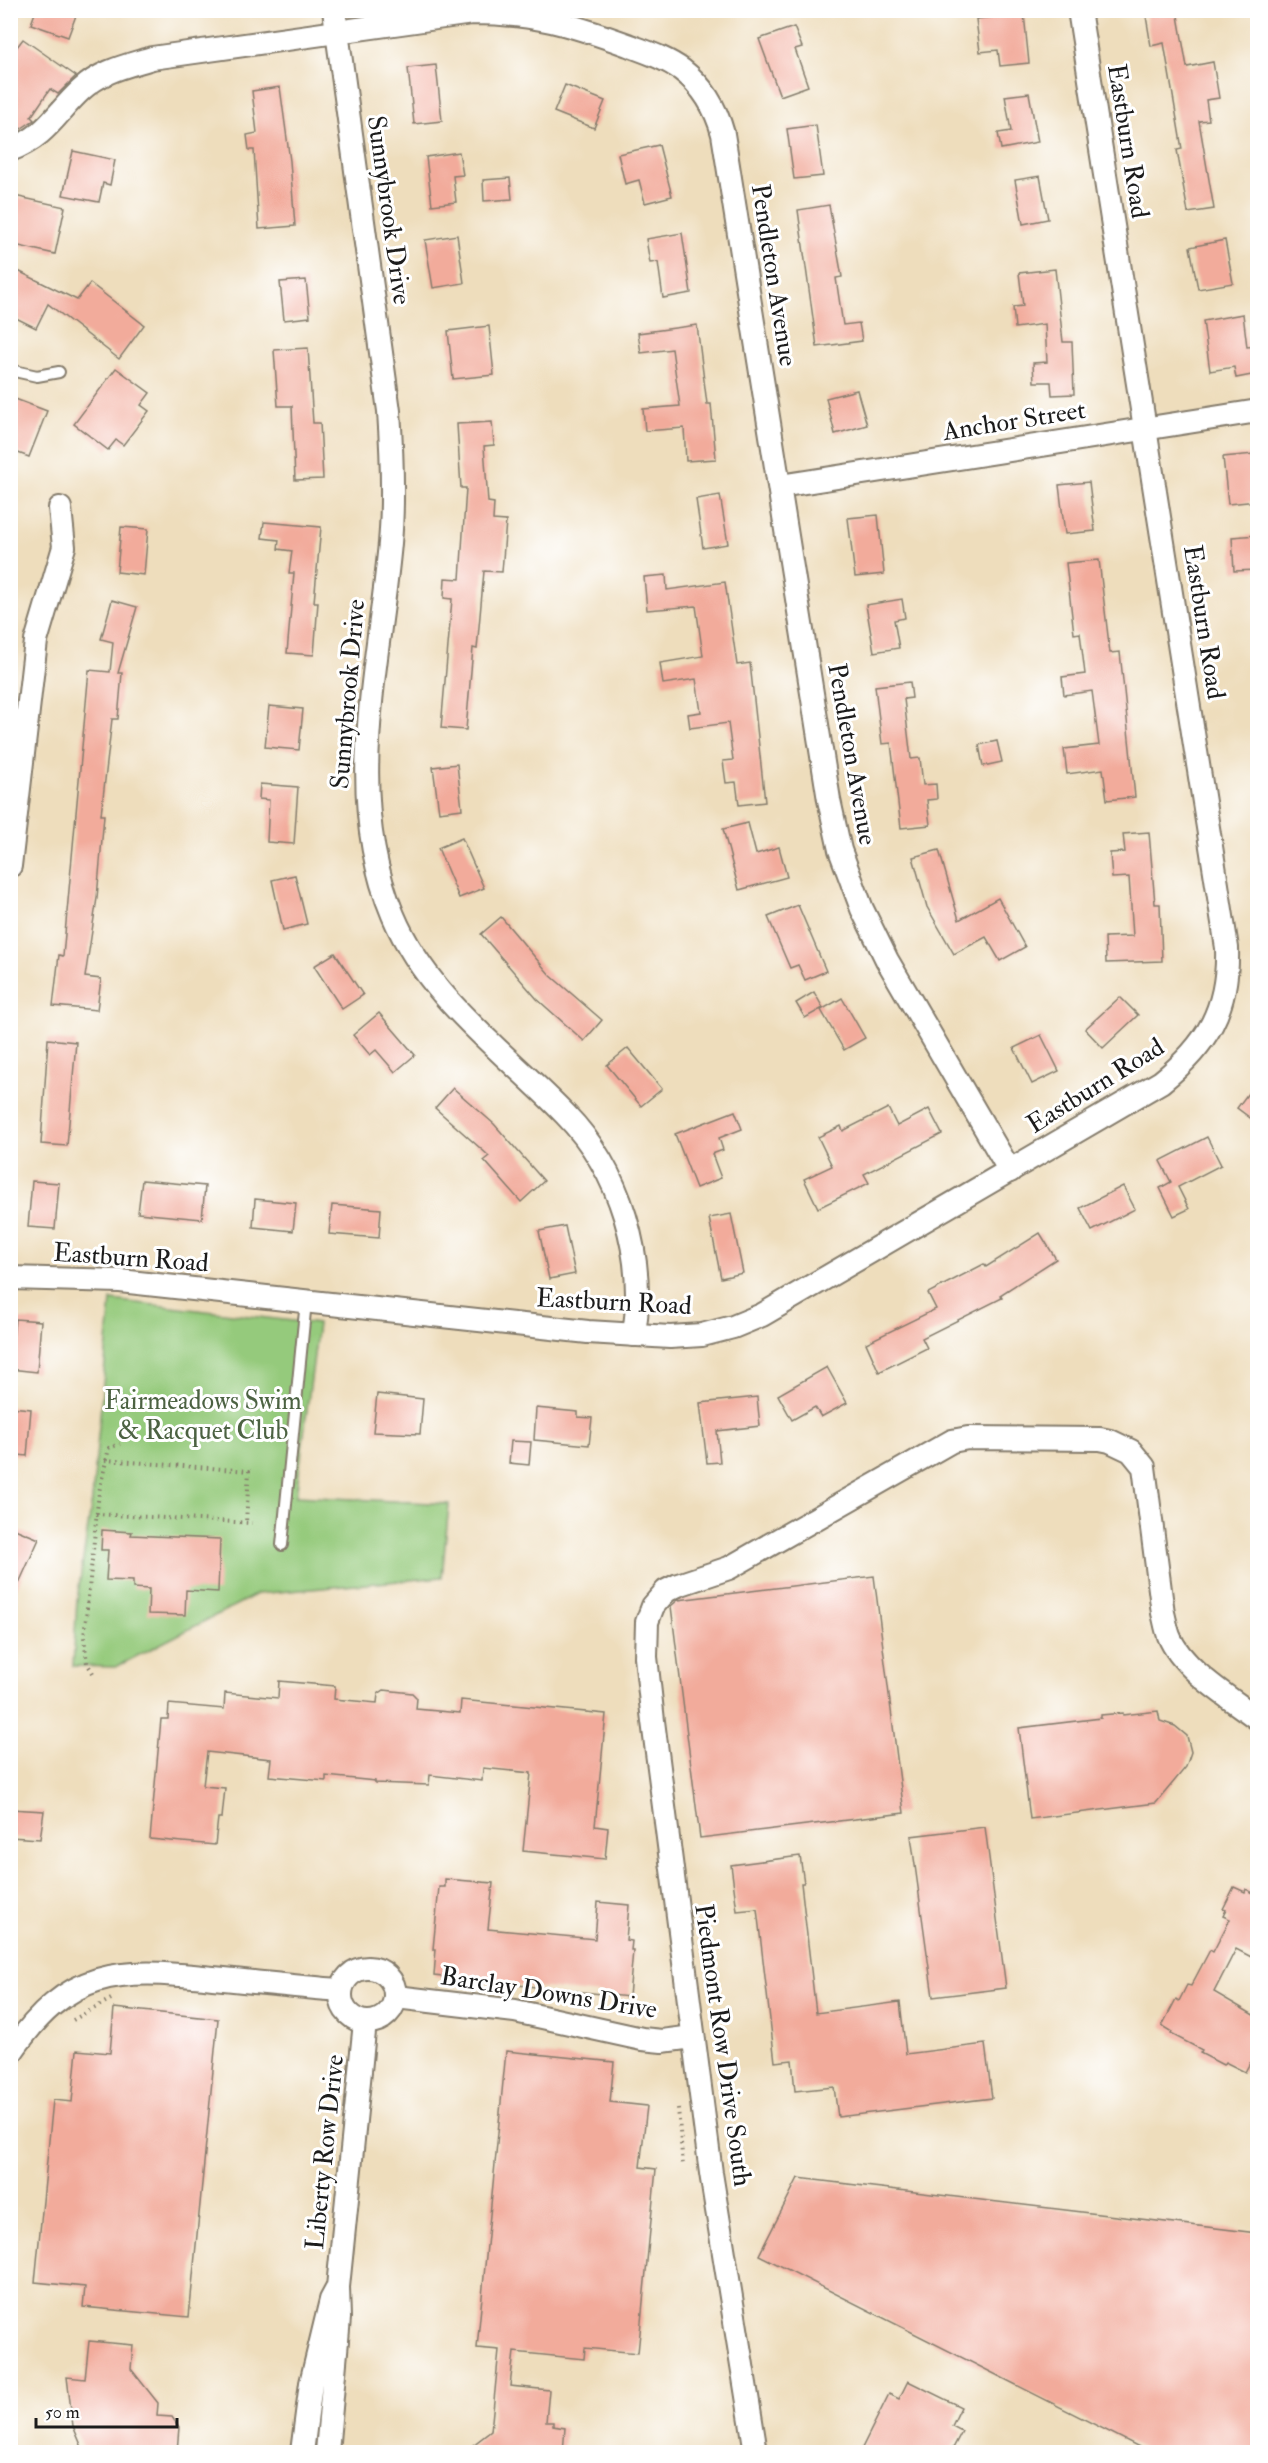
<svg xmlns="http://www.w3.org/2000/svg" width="1268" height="2463" font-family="'IM FELL Double Pica',serif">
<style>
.green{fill:#95ca7c;stroke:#58734c;stroke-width:1.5}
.building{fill:#f2ab9b}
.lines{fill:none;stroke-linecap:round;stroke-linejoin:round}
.lane-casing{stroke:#857c6c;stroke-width:14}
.street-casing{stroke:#857c6c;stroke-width:26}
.path{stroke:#857c6c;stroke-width:4;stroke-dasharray:1.5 4.5;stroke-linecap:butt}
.lane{stroke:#fff;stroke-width:10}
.street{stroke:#fff;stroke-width:22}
.labels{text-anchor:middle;stroke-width:6;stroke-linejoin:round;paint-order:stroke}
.street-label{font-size:26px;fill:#1c1c1c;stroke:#fff}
.park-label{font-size:26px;fill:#4c6242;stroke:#fff}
</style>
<rect width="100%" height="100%" fill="#fff"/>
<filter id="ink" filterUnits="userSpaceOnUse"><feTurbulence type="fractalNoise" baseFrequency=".0167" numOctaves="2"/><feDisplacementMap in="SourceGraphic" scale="12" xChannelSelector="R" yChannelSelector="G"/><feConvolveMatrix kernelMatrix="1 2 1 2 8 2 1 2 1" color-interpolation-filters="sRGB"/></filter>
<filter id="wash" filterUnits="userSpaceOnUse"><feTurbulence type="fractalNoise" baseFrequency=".008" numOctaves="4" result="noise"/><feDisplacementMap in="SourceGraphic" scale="24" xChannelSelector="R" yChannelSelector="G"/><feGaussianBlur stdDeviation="1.35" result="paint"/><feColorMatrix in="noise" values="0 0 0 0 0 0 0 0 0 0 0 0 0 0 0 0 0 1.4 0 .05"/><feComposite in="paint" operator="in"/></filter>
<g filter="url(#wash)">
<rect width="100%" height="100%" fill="#eeddbc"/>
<path class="green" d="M111 1300 318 1324 296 1496 449 1504 442 1577 257 1594 116 1667 73 1666 77 1600 92 1500Z"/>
<g id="blocks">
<g class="building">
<path d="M36 10H78L68 37 31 24Z"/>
<path d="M1145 10H1177L1187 67 1213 62 1219 98 1206 100 1209 120 1199 121 1214 209 1188 213 1177 150 1182 149 1164 43 1151 46Z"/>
<path d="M1024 14 1029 63 1000 66 998 50 980 52 976 19Z"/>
<path d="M794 27 802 47 795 49 808 86 780 96 759 39Z"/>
<path d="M23 39 76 76 58 94 50 89 31 117 34 120 13 134 10 132V56Z"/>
<path d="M436 65 442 121 414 124 408 68Z"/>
<path d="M565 85 605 101 594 128 554 112Z"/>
<path d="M280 87 290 161 295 226 259 229 254 150H249L247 135 257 133 252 91Z"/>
<path d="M1029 93 1038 142 1001 149 998 133 1011 131 1005 96Z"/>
<path d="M816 125 823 176 794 179 787 129Z"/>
<path d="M659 145 672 196 645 203 639 180 625 184 618 154Z"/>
<path d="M73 151 115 160 110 185 103 183 99 202 63 195Z"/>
<path d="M459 152 463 175 453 176 456 202 432 205 426 157Z"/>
<path d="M1040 176 1048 219 1023 224 1015 180Z"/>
<path d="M510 178 512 199 484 201 483 180Z"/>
<path d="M10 195 65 207 55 254 10 244Z"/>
<path d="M829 205 842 277 836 278 843 325 859 323 862 341 817 347 798 210Z"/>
<path d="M682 233 691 293 663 298 658 262 650 263 646 239Z"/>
<path d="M457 235 464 283 433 288 425 240Z"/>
<path d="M1225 240 1233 283 1198 289 1190 247Z"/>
<path d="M10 267 77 300 90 283 144 325 119 359 48 304 36 328 10 315Z"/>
<path d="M1055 269 1063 342H1072L1074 394 1052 395 1051 382H1034L1033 363 1047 362 1045 324 1015 328 1013 307 1023 306 1019 273Z"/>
<path d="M306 280 310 317 284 320 280 282Z"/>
<path d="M1243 314 1247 347 1257 346V374L1236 378 1234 367 1210 371 1203 321Z"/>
<path d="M697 325 707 404H711L716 459 686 461 684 428 645 431 643 409 680 406 672 349 641 353 638 333Z"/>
<path d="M489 326 494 375 453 379 448 331Z"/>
<path d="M308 348 313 423H320L323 479 295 480 292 406H278L274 350Z"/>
<path d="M116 368 150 393 141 405 149 411 123 445 116 440 108 450 74 424Z"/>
<path d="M857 390 867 425 835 434 826 398Z"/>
<path d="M10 397 47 411 29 457 10 450Z"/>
<path d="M492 422 494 445 484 446 488 502 494 503 493 520 506 521 502 572 484 571 477 649 473 648 466 730 441 728 452 599 444 598 445 578 460 579 466 488H461L457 424Z"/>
<path d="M1254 454 1257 501 1228 504 1223 457Z"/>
<path d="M1089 482 1095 531 1065 534 1059 485Z"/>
<path d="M720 495 728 544 703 548 696 499Z"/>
<path d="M878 515 884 574 855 577 848 518Z"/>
<path d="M264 522 321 527 314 602H318L314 655 287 653 294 573H289L292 551 278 549 279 540 262 538Z"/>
<path d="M121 527 148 529 144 575 117 572Z"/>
<path d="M1257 535V570L1234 571 1232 537Z"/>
<path d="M1099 560 1110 653 1120 652 1135 797 1107 800 1103 769 1067 774 1064 749 1099 745 1092 691 1064 695 1062 677 1085 674 1080 633 1074 634 1066 563Z"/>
<path d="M666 575 667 590 725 582 737 665 750 663 765 802 739 805 736 782 726 783 723 761 733 760 728 723 690 728 688 714 701 712 696 679 663 684 660 663 703 656 696 606 647 610 644 577Z"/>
<path d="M902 599 905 618 894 620 899 648 874 652 866 605Z"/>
<path d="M112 600 137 607 118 673H122L118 719H112L101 815H104L97 898 85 977 101 979 97 1010 53 1006 59 955 63 956 89 670 110 672 113 642 101 639Z"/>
<path d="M910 682 912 698 904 699 911 759 920 758 923 785 936 784 937 799 927 800 930 825 901 828 891 743 882 744 875 686Z"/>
<path d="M269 706 303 709 299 750 265 747Z"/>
<path d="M997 741 1002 762 983 766 979 745Z"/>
<path d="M457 764 462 809 439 812 433 767Z"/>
<path d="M260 784 298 787 294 844 267 842 269 800 259 799Z"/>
<path d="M748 823 756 854 779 847 787 877 739 890 723 829Z"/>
<path d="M1149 832 1155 904H1160L1162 961 1106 963 1105 937 1133 936 1129 877 1112 878 1110 853 1125 852 1123 834Z"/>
<path d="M462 838 484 888 459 898 438 848Z"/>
<path d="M939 850 959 920 998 898 1025 947 1000 961 986 937 954 954 927 907 913 857Z"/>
<path d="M295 875 307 924 283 930 272 880Z"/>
<path d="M798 905 826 971 805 980 798 965 790 968 768 917Z"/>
<path d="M501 917 550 975 602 1020 584 1041 537 999 481 934Z"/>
<path d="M335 953 363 995 342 1009 314 966Z"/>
<path d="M814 992 823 1008 805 1018 796 1003Z"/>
<path d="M1120 997 1138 1015 1103 1048 1085 1029Z"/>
<path d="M842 998 865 1038 844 1050 821 1010Z"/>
<path d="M379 1013 415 1055 395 1072 376 1050 370 1055 353 1035Z"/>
<path d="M1041 1035 1059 1071 1032 1084 1014 1048Z"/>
<path d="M48 1039 76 1042 67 1146 41 1144Z"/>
<path d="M628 1048 662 1089 641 1106 607 1065Z"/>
<path d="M1257 1081V1123L1237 1108Z"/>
<path d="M453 1088 494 1124 544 1181 521 1202 484 1160 489 1156 435 1108Z"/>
<path d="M888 1108 897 1126 929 1109 942 1134 864 1174 869 1183 818 1208 804 1179 832 1166 818 1137 841 1126 843 1131Z"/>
<path d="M735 1111 742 1129 719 1138 723 1150 712 1154 721 1178 696 1188 675 1134Z"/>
<path d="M1207 1137 1221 1165 1178 1187 1189 1209 1174 1216 1160 1188 1171 1182 1160 1161Z"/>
<path d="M142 1180 205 1186 202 1219 138 1213Z"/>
<path d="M32 1181 59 1183 55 1229 28 1227Z"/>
<path d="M1123 1186 1135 1209 1092 1231 1080 1208Z"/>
<path d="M255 1199 296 1203 293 1231 253 1227Z"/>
<path d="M332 1205 381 1209 379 1238 329 1234Z"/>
<path d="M731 1214 743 1273 721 1278 709 1218Z"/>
<path d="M565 1226 575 1274 549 1279 539 1231Z"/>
<path d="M1040 1233 1056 1259 1000 1295 1002 1298 922 1338 927 1348 879 1372 866 1343 936 1309 928 1293 984 1264 986 1267Z"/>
<path d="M15 1319 41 1321 37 1372 10 1369Z"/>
<path d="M827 1367 847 1403 821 1417 815 1407 792 1420 778 1395Z"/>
<path d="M377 1394 423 1399 420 1434 373 1432Z"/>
<path d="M757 1397 760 1426 717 1431 720 1462 707 1463 700 1403Z"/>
<path d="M10 1407 31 1409 27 1456 10 1454Z"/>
<path d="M536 1408 578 1412V1417L592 1418 589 1445 534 1440Z"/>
<path d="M511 1441 531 1442 529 1465 509 1463Z"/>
<path d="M10 1527 39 1539 10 1603Z"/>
<path d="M102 1530 132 1532 131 1535 220 1539 218 1592 186 1590 185 1615 148 1614 149 1589 133 1588V1581L106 1580 108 1550H101Z"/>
<path d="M874 1576 904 1813 700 1838 671 1606 678 1600Z"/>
<path d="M279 1681 335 1686 334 1699 377 1703 378 1694 384 1690 412 1693 417 1698 416 1709 460 1713 461 1700 606 1714 595 1826 608 1828 605 1859 523 1851 531 1773 483 1768 482 1781 430 1775 429 1785 375 1783V1781L326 1776V1781L269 1776 271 1759 207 1752 203 1786 225 1788 222 1818H218L215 1845 150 1839 161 1719H168L169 1704 224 1709 225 1693 278 1698Z"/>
<path d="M1158 1711 1160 1721 1175 1726 1187 1736 1191 1752 1186 1767 1156 1803 1030 1819 1019 1728 1101 1718V1715L1123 1713V1715Z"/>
<path d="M10 1809 44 1811 40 1839 10 1837Z"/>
<path d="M985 1827 1006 1988 933 1997 911 1836Z"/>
<path d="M800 1856 804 1883H801L816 2013 900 2002 906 2054 985 2044 992 2098 838 2117 834 2087 795 2091 792 2060 775 2062 757 1909 737 1911 731 1865Z"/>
<path d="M445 1879 493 1883 488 1929 595 1939 598 1902 629 1905 626 1940 632 1941 631 1950H633L629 1997 434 1976 436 1949H433L439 1887H445Z"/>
<path d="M1234 1887 1245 1892 1246 1889 1257 1895V1960L1236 1949 1214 1992 1257 2017V2066L1250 2063 1245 2072 1225 2062 1223 2065 1200 2053 1202 2050 1171 2034 1172 2032 1162 2026 1176 1999 1179 2001 1187 1985 1191 1986 1210 1950 1213 1952 1230 1919 1223 1916 1226 1910 1223 1909Z"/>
<path d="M114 2008 218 2019 189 2317 83 2307 85 2287 35 2282 53 2100 72 2102 77 2050 110 2053Z"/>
<path d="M506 2051 614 2062 610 2102 647 2106 640 2167 656 2169 638 2353 585 2348 584 2359 514 2352 510 2386 549 2390 546 2422H553V2426L565 2428 563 2452H464L491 2431 499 2350 477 2348Z"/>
<path d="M798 2178 1257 2233V2452H1149L759 2255Z"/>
<path d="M89 2341 133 2345 131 2369 158 2403 157 2416 172 2417 179 2427 177 2452H84L73 2426 67 2377 85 2379Z"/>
<path d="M908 2381 961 2407 952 2426 962 2431 951 2452H860L889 2394 899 2399Z"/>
</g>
</g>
</g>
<g filter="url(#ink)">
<use href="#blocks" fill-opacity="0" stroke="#857c6c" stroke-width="1.5"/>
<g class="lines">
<g class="lane-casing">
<g id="lane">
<path d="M10 370 37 376 59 372"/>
<path d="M282 1545 306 1301"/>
</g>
</g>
<g class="street-casing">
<g id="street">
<path d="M334 10 389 411C392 455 394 499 390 543 379 666 343 796 393 915 428 999 504 1051 565 1114 621 1171 646 1257 634 1335"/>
<path d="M10 150C47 136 55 114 81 90 101 71 126 66 152 58L472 13C534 13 570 24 628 45 646 52 666 58 682 70 704 87 716 108 723 134L829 800 840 850 862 909 887 960 1010 1171"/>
<path d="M780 486 1258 411"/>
<path d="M10 866 36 641 64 547 60 508"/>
<path d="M10 1278 120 1281 588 1332 670 1337 702 1335 733 1327 762 1315 1161 1082C1207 1045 1229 1009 1227 948L1079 10"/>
<circle cx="368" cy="1995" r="27"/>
<path d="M396 1997 515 2011 642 2039 662 2041 693 2037"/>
<path d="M10 2054C69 1968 116 1968 213 1978 256 1982 298 1987 341 1990"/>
<path d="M338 2287 365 2022"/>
<path d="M302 2452 311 2383 331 2300 338 2287 339 2318 327 2452"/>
<path d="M756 2452 711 2173 653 1721 646 1657 647 1622 653 1606 666 1591 678 1585 729 1568 952 1441 968 1438 1100 1439 1110 1441 1131 1451 1144 1467 1163 1613C1165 1620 1166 1628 1169 1636 1182 1669 1229 1697 1258 1719"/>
</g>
</g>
<g class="path">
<path d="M105 1460 249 1471 246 1523"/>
<path d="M96 1514 252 1523"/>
<path d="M93 1673 87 1663 84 1637 99 1492 109 1448 120 1444"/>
<path d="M73 2020 111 1999"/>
<path d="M678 2108 683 2166"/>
</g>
<use href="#lane" class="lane"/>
<use href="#street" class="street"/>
</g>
</g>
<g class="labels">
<g class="street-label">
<text transform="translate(1129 141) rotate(81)" y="9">Eastburn Road</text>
<text transform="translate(390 210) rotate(82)" y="9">Sunnybrook Drive</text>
<text transform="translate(775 275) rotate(81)" y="9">Pendleton Avenue</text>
<text transform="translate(1014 420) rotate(-9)" y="9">Anchor Street</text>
<text transform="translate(1205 622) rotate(81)" y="9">Eastburn Road</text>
<text transform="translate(347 694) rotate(-85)" y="9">Sunnybrook Drive</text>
<text transform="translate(853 754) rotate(80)" y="9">Pendleton Avenue</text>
<text transform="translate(1095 1085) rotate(-32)" y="9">Eastburn Road</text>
<text transform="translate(131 1257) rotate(4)" y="9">Eastburn Road</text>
<text transform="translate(614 1301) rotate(3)" y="9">Eastburn Road</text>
<text transform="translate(549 1992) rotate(9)" y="9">Barclay Downs Drive</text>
<text transform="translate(724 2045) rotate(82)" y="9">Piedmont Row Drive South</text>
<text transform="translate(324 2152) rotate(-84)" y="9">Liberty Row Drive</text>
</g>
<g class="park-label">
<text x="203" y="1409">Fairmeadows Swim<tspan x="203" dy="30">&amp; Racquet Club</tspan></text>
</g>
</g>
<rect width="1268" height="2463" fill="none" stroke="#fff" stroke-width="36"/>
<path d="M36 2418v9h141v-9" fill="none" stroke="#1c1c1c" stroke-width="3"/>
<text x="45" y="2418" font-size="18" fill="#1c1c1c" stroke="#ffffff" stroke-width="4.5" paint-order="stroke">50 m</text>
</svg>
